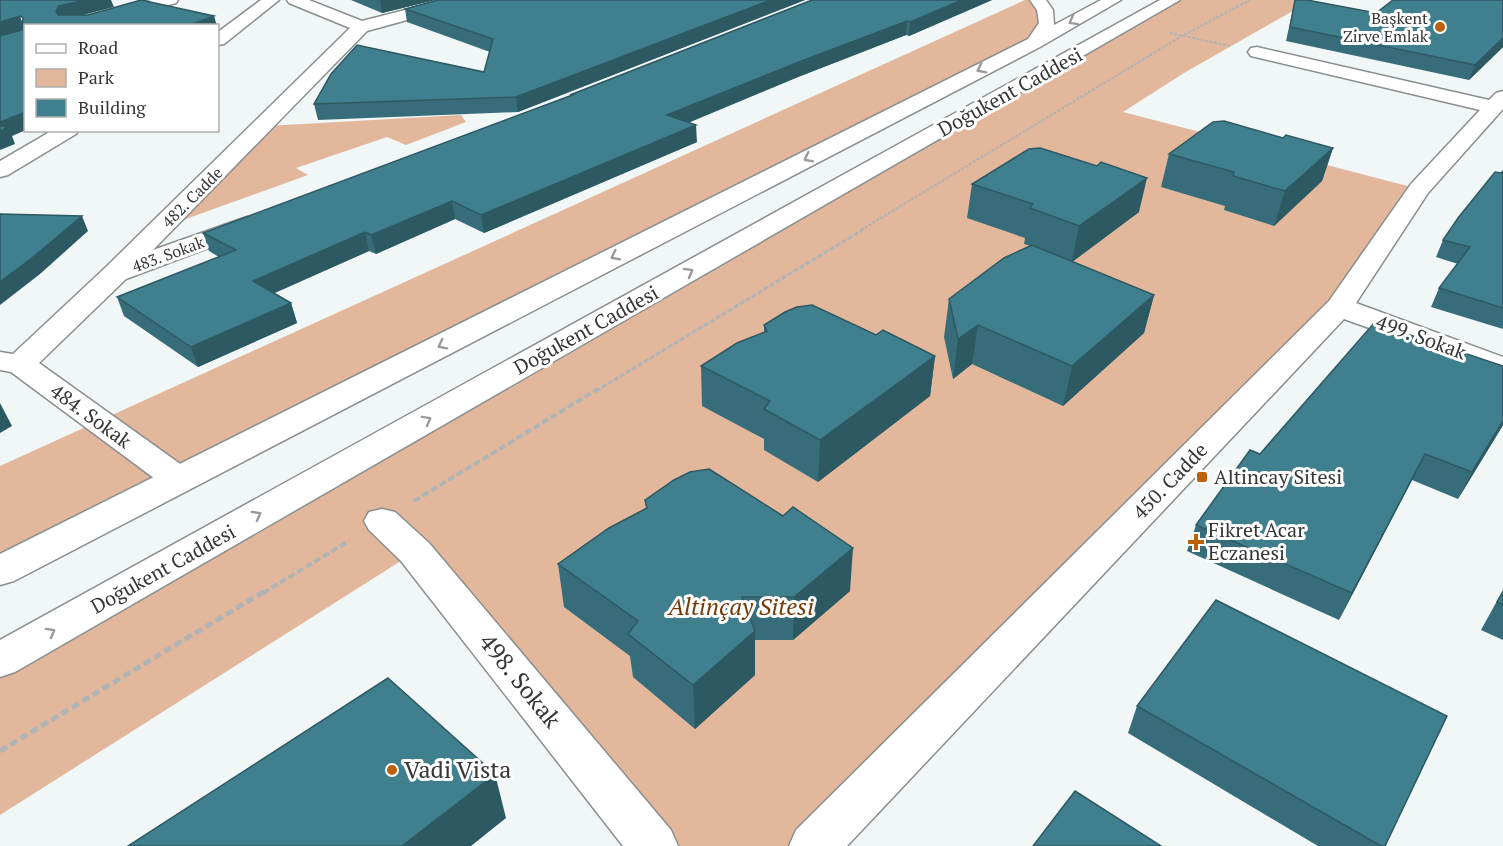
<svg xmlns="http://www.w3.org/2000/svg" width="1503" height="846" font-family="'PT Serif',serif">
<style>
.green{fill:#e2b79b}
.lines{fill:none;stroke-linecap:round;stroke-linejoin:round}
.minor-casing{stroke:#898e8f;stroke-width:3}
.major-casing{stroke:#898e8f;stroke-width:3}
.path-far3{stroke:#b1b4b5;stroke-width:2;stroke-dasharray:3 1.5;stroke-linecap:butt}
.path-far2{stroke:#b1b4b5;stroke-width:3;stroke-dasharray:5 2;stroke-linecap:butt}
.path-far1{stroke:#b1b4b5;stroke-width:4;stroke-dasharray:7 3;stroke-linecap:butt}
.path{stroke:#b1b4b5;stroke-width:5;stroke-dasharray:8 4;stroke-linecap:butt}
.minor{fill:#fff;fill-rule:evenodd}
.major{fill:#fff;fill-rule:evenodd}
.wall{fill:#376d7a}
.shaded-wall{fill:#2d5963}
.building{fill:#407f8e;stroke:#2d5963;stroke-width:1.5}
.oneway{stroke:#9a9a9b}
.poi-dot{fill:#bc6108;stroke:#fff;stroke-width:2}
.labels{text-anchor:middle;stroke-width:6;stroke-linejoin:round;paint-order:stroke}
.far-poi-label{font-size:16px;fill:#353637;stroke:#fff;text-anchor:end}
.far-street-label{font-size:16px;fill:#353637;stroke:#fff}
.street-label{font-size:20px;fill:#353637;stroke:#fff}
.poi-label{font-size:20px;fill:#353637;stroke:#fff;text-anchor:start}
.near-park-label{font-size:24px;font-style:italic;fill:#743b09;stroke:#fff}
.near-street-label{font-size:24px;fill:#353637;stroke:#fff}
.near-poi-label{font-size:24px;fill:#353637;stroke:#fff;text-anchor:start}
</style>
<rect width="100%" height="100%" fill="#f1f6f7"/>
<g class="green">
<path d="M1025 0H1038L1045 10 1034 43 0 571V466Z"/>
<path d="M1172 0H1312L1184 73 1123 112 1419 189 1339 307 814 846H653L415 552 0 815V660Z"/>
<path d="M461 115 466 122 406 145 387 137 296 168 308 175 169 225 267 126Z"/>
</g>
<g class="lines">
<g class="minor-casing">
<g id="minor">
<path d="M151 0H178L176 3 92 26H63L65 22Z"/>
<path d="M261 0H279L224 44 218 45V32Z"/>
<path d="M287 0H309L362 21 444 0H471L469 3 367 31 153 250 247 217 256 220 260 225 256 230 126 279 39 363 190 471 196 479 190 487 178 490 166 487 11 372 0 370V352L13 354 106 267 350 28 289 3Z"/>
<path d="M1257 47 1489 100 1496 93 1503 91V109L1428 193 1356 303 1503 357V376L1344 319 847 846H789L796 830 1329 301 1411 184 1480 110 1251 56 1248 52 1251 48Z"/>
<path d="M53 130H79L76 134 8 175 0 177V161Z"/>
<path d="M382 509 395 512 429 543 671 830 678 846H623L401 561 369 530 364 521 369 512Z"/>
</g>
</g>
<g class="major-casing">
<g id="major">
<path d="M1030 0H1046L1053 10 1054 25 1101 0H1121L1040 47 14 581 0 585V554L1028 39 1039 23 1037 10Z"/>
<path d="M1160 0H1180L15 672 0 677V640Z"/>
</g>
</g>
<g class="path-far3">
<path d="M1170 33 1230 46"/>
<path d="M861 230 1182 36 1250 0"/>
</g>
<path class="path-far2" d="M596 391 864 229"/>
<g class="path-far1">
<path d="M414 501 598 389"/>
<path d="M263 593 349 541"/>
</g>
<path class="path" d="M0 751 265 591"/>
<use href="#minor" class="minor"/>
<use href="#major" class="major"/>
</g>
<g class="wall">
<path d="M351 0H435L382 13Z"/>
<path d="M805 0 518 112 318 120 314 104 484 72 490 52 407 22 405 9Z"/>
<path d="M812 0H992L909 36 906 35 798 77 688 123 697 142 484 233 455 219 376 254 369 251 274 293 291 303 297 323 198 367 124 316 117 297 219 257 209 251 203 233 570 96V95Z"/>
<path d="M1295 0 1376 13 1503 0V47L1469 80 1286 41Z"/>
<path d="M1283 138 1333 148 1322 181 1274 226 1224 210 1225 206 1161 187 1169 154Z"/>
<path d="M1503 171V329L1431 307 1439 288 1458 264 1436 257 1443 240Z"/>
<path d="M972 184 1139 212 1072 262 1154 295 1144 333 1063 406 972 364 953 379 944 337 949 299 1030 246 1024 244 1025 238 967 218Z"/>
<path d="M764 325 876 335 935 356 930 396 818 482 764 450V439L702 406 701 366 764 332Z"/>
<path d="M1503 425 1458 499 1412 480 1339 620 1187 551 1196 525 1260 454Z"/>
<path d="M645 500 850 591 793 640H755V675L695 729 633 677 630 656 564 607 558 564 646 508Z"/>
<path d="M1503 590V640L1481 630Z"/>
<path d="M1137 706 1385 846H1318L1128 733Z"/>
</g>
<g class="shaded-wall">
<path d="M85 0H111L114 7 64 20 61 25 56 11 59 6Z"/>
<path d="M380 0H435L382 13Z"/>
<path d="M771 0H805L518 112 516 97Z"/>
<path d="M962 0H992L909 36 910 22Z"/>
<path d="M20 16 25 30 0 37V22Z"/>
<path d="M214 16 217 26H187Z"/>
<path d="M907 21 906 35 798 77 668 131 667 115 799 62Z"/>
<path d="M1503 38V47L1469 80 1475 65Z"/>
<path d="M26 112V130L12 136 15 144 0 150V122Z"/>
<path d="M696 125 697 142 484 233 481 215Z"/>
<path d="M1333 148 1322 181 1274 226 1285 191Z"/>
<path d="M1147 178 1139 212 1072 262 1079 226Z"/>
<path d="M452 201 455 219 376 254 371 235Z"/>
<path d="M82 216 88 231 40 274 0 305V282Z"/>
<path d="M365 232 369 251 259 300 253 281Z"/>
<path d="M1154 295 1144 333 1063 406 1072 366Z"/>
<path d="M291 303 297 323 198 367 191 347Z"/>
<path d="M978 325 972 364 953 379 958 339Z"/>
<path d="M935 356 930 396 818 482 820 440Z"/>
<path d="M0 403 12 426 0 433Z"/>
<path d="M1503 421V425L1458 499 1472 472Z"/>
<path d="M1425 454 1412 480 1339 620 1352 593Z"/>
<path d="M853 548 850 591 793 640 794 597Z"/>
<path d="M755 631V675L695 729 693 685Z"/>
<path d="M495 774 506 818 471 846H402Z"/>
</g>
<g class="building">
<path d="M0 0H85L59 6 56 11 58 15H88L141 0 214 16 187 26H26V112L0 122V36L22 30 23 18 20 16 0 22Z"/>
<path d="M438 0H771L516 97 314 104 331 74 357 45 484 72 493 39 405 9Z"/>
<path d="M812 0H962L910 22 907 21 799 62 667 115 696 125 481 215 452 201 371 235 365 232 253 281 291 303 191 347 117 297 236 250 203 233 575 94 570 95Z"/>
<path d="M1295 0H1307L1376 13 1393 0H1503V38L1475 65 1290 27Z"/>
<path d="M1224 121 1283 138 1286 135 1333 148 1285 191 1233 176 1234 172 1169 154 1213 122Z"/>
<path d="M0 126 8 127 0 131Z"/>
<path d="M1040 148 1097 166 1101 162 1147 178 1079 226 1030 208 1033 204 972 184 1029 149Z"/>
<path d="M1503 171V308L1439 288 1470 247 1443 240 1458 218 1495 172 1501 173Z"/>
<path d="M0 214 82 216 32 258 0 282Z"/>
<path d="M1032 245 1154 295 1072 366 978 325 958 339 949 299 1004 258Z"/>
<path d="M812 305 876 335 883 330 935 356 820 440 764 409 770 401 701 366 737 343 767 331 764 325 785 312 797 307Z"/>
<path d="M1374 323 1503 366V421L1472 472 1425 454 1352 593 1196 525 1250 450 1260 454Z"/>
<path d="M709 469 783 516 793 507 853 548 794 597H742L755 631 693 685 628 634 638 621 558 564 609 528 647 508 645 500 674 480 690 472Z"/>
<path d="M1503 592V605L1497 602Z"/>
<path d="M1216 600 1447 716 1385 846H1381L1137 706Z"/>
<path d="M388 678 495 774 402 846H128Z"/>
<path d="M1075 791 1161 846H1033Z"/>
</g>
<defs><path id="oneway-chevron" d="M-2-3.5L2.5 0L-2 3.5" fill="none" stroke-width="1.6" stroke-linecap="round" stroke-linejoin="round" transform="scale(1.5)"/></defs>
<g class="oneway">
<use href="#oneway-chevron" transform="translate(1073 21) rotate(151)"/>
<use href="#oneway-chevron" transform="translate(981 69) rotate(153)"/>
<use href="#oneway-chevron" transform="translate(808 158) rotate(153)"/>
<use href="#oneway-chevron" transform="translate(615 256) rotate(153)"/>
<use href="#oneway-chevron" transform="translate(689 272) rotate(-29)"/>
<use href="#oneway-chevron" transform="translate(442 345) rotate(153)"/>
<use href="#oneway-chevron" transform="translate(427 420) rotate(-29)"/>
<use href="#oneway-chevron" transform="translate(257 515) rotate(-29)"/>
<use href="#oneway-chevron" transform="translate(51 632) rotate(-29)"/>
</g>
<g class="poi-dot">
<circle cx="1440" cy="27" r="6"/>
<rect x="1196" y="471" width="12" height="12" rx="3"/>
<path d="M1193 533h6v6h6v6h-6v6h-6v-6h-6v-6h6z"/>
<circle cx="392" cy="770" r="6"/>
</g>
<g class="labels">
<g class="far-poi-label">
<text x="1428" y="24">Başkent<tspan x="1428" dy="18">Zirve Emlak</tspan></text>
</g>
<g class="far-street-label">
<text transform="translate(192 197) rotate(-45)" y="6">482. Cadde</text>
<text transform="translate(168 254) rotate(-20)" y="6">483. Sokak</text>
</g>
<g class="street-label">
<text transform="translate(1010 92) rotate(-29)" y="7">Doğukent Caddesi</text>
<text transform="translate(586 330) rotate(-29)" y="7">Doğukent Caddesi</text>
<text transform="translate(1421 337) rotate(20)" y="7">499. Sokak</text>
<text transform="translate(91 416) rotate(36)" y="7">484. Sokak</text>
<text transform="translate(1170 481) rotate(-46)" y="7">450. Cadde</text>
<text transform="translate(163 569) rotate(-29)" y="7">Doğukent Caddesi</text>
</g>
<g class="poi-label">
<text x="1214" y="484">Altincay Sitesi</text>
<text x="1208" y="537">Fikret Acar<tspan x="1208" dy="23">Eczanesi</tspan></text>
</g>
<g class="near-park-label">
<text x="741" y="615">Altinçay Sitesi</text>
</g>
<g class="near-street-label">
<text transform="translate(520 681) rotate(51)" y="8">498. Sokak</text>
</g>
<g class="near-poi-label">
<text x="404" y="778">Vadi Vista</text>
</g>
</g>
<rect x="24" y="24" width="195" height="108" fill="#ffffff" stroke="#aeafaf" stroke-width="1.5"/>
<rect x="36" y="44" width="30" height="9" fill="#ffffff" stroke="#aeafaf" stroke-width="1.5"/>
<text x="78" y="54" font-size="18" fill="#353637">Road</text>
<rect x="36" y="69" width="30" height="18" fill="#e2b79b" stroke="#aeafaf" stroke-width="1.5"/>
<text x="78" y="84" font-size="18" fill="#353637">Park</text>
<rect x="36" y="99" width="30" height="18" fill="#407f8e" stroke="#aeafaf" stroke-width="1.5"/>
<text x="78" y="114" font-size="18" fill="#353637">Building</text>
</svg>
